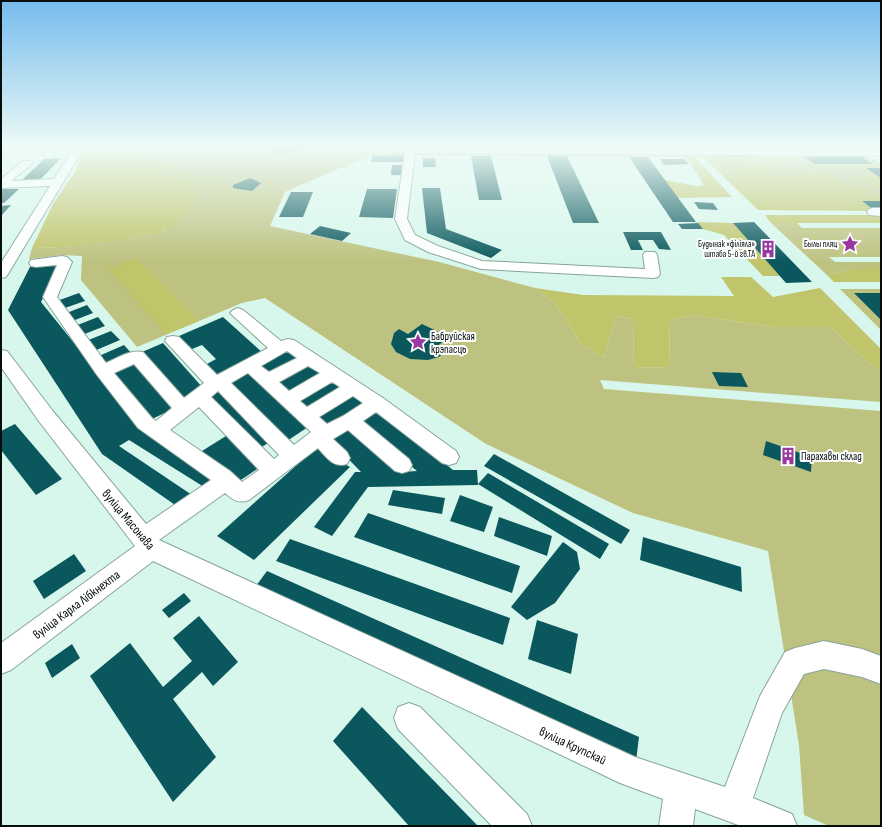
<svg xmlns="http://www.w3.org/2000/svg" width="882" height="827" font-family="'Sofia Sans Condensed',sans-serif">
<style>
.green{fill:#bec280}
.forest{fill:#c0c46b}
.building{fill:#0a575d}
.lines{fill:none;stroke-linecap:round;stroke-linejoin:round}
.minor-casing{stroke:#87a49a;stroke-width:2}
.minor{fill:#fff;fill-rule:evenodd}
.labels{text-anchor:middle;stroke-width:4;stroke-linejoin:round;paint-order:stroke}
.far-poi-label{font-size:9px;fill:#040e0b;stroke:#fff;text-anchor:end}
.poi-label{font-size:11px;fill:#040e0b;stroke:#fff;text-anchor:start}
.near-street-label{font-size:13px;fill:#040e0b;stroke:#fff}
</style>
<rect width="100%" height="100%" fill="#d8f7ec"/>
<g class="green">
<path d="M153 146H378L372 156 350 164 348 167 340 168 285 192 270 226 439 262 535 288 556 305 582 345 604 357 616 316 633 319 634 368 670 367 669 320 693 315 773 327H830L881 373V402H880L600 380 604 389 881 411V826H829L804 815 799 745 768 551 633 513 486 444 265 298 242 303 137 347 81 280 82 256 63 255 29 259 32 248C77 248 121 241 165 231L170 165 146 157Z"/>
<path d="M805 157 814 164H873L881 167V198L865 186 845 183 828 171 747 163 745 159 794 161Z"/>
<path d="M771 223H797L802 228H881V257H829L835 262H881V269H851L827 275Z"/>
<path d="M840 289H881V330Z"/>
</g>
<g class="forest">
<path d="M92 146H153L146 157 170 165 184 174 197 193C193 207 179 223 166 230 159 234 150 234 142 236 106 244 69 248 32 248L53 204 75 172 79 161 88 148Z"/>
<path d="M378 146H421L406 155 372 156Z"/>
<path d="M416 152 687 153 695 157 732 197 678 198 664 180 697 186 704 185 687 159 680 157 415 155Z"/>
<path d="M865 154 881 164V167L862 157H805L794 161 745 159 747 163 828 171 845 183 865 186 881 198V201H862L875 211 758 210 701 155Z"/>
<path d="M872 172 881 178V192L857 173Z"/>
<path d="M765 215H881V223H771Z"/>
<path d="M696 222 733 223 780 276H763L724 235 703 229Z"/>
<path d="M136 258 199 321 166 334 108 269Z"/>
<path d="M877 268 881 269V282H834L827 275 851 269Z"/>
<path d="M721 277H751L773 297 820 288 881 349V373L830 327H773L693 315 669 320 670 367 634 368 633 319 616 316 604 357 582 345 556 305 535 288 583 295 734 296Z"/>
</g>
<g class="building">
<path d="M273 146H300L297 151H283L281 154 274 152 272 150Z"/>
<path d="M406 155 405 162H371L372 156Z"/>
<path d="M471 156H491L502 200H479Z"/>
<path d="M547 156H567L599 223H573Z"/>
<path d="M629 157H648L696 222H673Z"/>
<path d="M805 157H862L873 164H814Z"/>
<path d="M61 158 40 180 21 181 44 159Z"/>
<path d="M423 158H435L436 167H423Z"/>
<path d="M660 159H684L689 164 664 165Z"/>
<path d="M392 165H403L402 175H391Z"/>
<path d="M866 168H881V178Z"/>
<path d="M250 178 261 183 252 191 233 188V185Z"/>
<path d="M422 188H440L446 229 502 250 491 258 427 233Z"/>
<path d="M2 189H19L4 203H1V191Z"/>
<path d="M367 189H397L393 218 359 217Z"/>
<path d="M291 192H313L303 217H279Z"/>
<path d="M862 201H881V211H875Z"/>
<path d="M694 202 713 203 718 210 699 209Z"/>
<path d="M11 205 1 216V206Z"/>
<path d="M754 222 812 282 786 283 733 223Z"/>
<path d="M698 223 703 229H682L678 224Z"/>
<path d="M320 226 351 233 342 241 310 234Z"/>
<path d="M623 232H661L671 250 659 249 653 240H638L643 250H631Z"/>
<path d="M60 263 41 302 145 431 217 477 204 487 129 440 119 446 192 495 178 507 102 454 8 310 30 267Z"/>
<path d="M79 293 85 301 62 309 57 301Z"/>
<path d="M854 293H881V320Z"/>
<path d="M87 305 93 313 70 322 64 314Z"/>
<path d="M98 317 105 326 82 335 75 326Z"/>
<path d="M223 317 264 354 219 376 207 364 216 359 202 345 192 349 179 336Z"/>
<path d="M422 324 449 337 435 348 444 352 439 357 428 360 410 359 396 352 391 344 394 333 399 329 408 334Z"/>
<path d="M111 331 120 340 94 351 86 341Z"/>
<path d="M163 343 203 388 180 399 142 352Z"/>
<path d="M124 345 132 354 106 365 99 356Z"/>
<path d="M287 351 299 361 271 376 259 366Z"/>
<path d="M133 360 175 408 150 420 110 371Z"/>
<path d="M309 363 321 374 287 392 275 380Z"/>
<path d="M248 372 308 427 287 441 227 383Z"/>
<path d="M712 372 741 373 748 387 719 386Z"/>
<path d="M330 380 342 390 308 409 297 398Z"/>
<path d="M220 389 270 442 258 449 208 395Z"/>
<path d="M355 394 367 405 329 427 317 415Z"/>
<path d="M376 408 453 470H477L478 485 368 487 332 536 314 527 355 472H361L328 438 351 426 399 472 417 471 358 421Z"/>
<path d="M15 424 62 479 36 495 1 450V431Z"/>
<path d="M226 436 260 467 235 484 202 451Z"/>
<path d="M766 441 812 457 811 472 763 455Z"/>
<path d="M316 448 350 467 254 560 217 536Z"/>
<path d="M494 454 630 530 621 544 484 466Z"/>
<path d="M488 473 609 544 600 559 478 484Z"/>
<path d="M393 490 445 498 442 514 388 505Z"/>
<path d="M460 495 493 507 484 532 450 521Z"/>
<path d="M368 513 520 566 512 593 354 537Z"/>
<path d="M499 517 552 536 547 556 494 536Z"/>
<path d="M643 537 741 567 742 592 640 560Z"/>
<path d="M290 539 510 618 503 645 276 561Z"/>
<path d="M563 542 577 552 580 569 555 603 527 620 511 607Z"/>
<path d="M74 554 86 571 44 599 33 581Z"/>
<path d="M267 571 639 737 636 761 256 586Z"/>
<path d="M184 593 191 601 169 618 162 610Z"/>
<path d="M199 616 238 662 213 686 202 672 173 699 216 757 173 802 90 676 130 643 163 687 192 661 173 638Z"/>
<path d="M537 620 578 634 571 674 528 659Z"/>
<path d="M72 644 80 658 52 678 45 663Z"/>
<path d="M362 707 478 826H409L333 741Z"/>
</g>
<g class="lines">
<g class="minor-casing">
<g id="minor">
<path d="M55 146 59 149 51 157 48 158 43 155 45 152 1 154V148Z"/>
<path d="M75 146H85L8 274 6 277 1 278V263L50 186 1 188V179L23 161H31L32 163 31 165 11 181 54 179Z"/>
<path d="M406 146 881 150V156L415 153 407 219 415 235 438 246 482 261 645 269 643 255 645 252H655L657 255 660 274 658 277 653 278 481 269 428 252 405 240 395 219Z"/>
<path d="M873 208H881V216L869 215 867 212 869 209Z"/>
<path d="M62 256 67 257 72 262 57 297 106 363C117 358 131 349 143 352L184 398 204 383 165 341 167 337 173 336 179 337 217 375 268 348 230 313 233 310 238 308 243 310 281 341 288 339 294 340 383 398 456 451 459 457 456 463 449 465 442 463 376 412 363 421 409 459 412 465 409 471 402 473 395 471 348 430 333 439 347 452 350 458 347 464C333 468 327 458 318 448L249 500C238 504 233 500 225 493L159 540 635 757 725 787 760 696 785 652 795 648 824 641 862 649 881 656V684L862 677 824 669 804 674 782 713 753 798 792 814 797 826H741L695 809 693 826H659L663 799 620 783 153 561 11 670 1 674V643L135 546 38 420 1 367V350L7 351 52 410 146 524 211 480 138 428 97 375 43 297 57 265 36 267 31 266 29 263 31 260ZM287 351 297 358 269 372 261 366ZM134 364 172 408 156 421 152 418 114 373ZM308 366 320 373 289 391 279 382ZM248 373 311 432 294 445 231 383ZM332 382 340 387 307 407 300 401ZM218 391 279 455 274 459 211 397ZM353 396 363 403 343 416 327 424 319 417ZM199 407 259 470 242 482 230 471 170 430Z"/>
<path d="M409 703 420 707 527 814 532 826H492L398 729 394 718 398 707Z"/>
</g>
</g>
<use href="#minor" class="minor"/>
</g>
<linearGradient id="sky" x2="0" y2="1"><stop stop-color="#75bbee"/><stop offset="0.56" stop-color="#edfbf6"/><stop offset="1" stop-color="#edfbf6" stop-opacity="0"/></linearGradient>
<rect width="882" height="262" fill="url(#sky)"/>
<defs>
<g id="sight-bare" transform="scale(1.38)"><path d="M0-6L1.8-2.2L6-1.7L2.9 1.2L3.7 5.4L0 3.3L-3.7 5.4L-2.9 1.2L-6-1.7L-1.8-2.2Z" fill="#9938a0" stroke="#fff" stroke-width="2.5" paint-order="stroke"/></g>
<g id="building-bare" transform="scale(1.38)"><path d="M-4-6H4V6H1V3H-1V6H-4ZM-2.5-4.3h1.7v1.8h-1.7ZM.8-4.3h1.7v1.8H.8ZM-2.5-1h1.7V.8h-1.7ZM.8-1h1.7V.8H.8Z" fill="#9938a0" stroke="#fff" stroke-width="2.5" paint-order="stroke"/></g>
</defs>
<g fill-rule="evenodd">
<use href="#sight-bare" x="850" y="244"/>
<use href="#building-bare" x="768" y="249"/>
<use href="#sight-bare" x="418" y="342"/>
<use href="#building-bare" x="788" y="456"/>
</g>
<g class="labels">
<g class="far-poi-label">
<text x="755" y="247">Будынак «філіяла»<tspan x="755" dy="10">штаба 5-й гв.ТА</tspan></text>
<text x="837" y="247">Былы пляц</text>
</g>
<g class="poi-label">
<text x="431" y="340">Бабруйская<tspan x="431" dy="13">крэпасць</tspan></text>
<text x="801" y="460">Парахавы склад</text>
</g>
<g class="near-street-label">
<text transform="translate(129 519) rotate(50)" y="5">вуліца Масонава</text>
<text transform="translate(76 604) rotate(-37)" y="5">вуліца Карла Лібкнехта</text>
<text transform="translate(573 745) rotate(25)" y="5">вуліца Крупскай</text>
</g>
</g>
<rect width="882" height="827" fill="none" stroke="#040e0b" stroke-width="4"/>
</svg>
